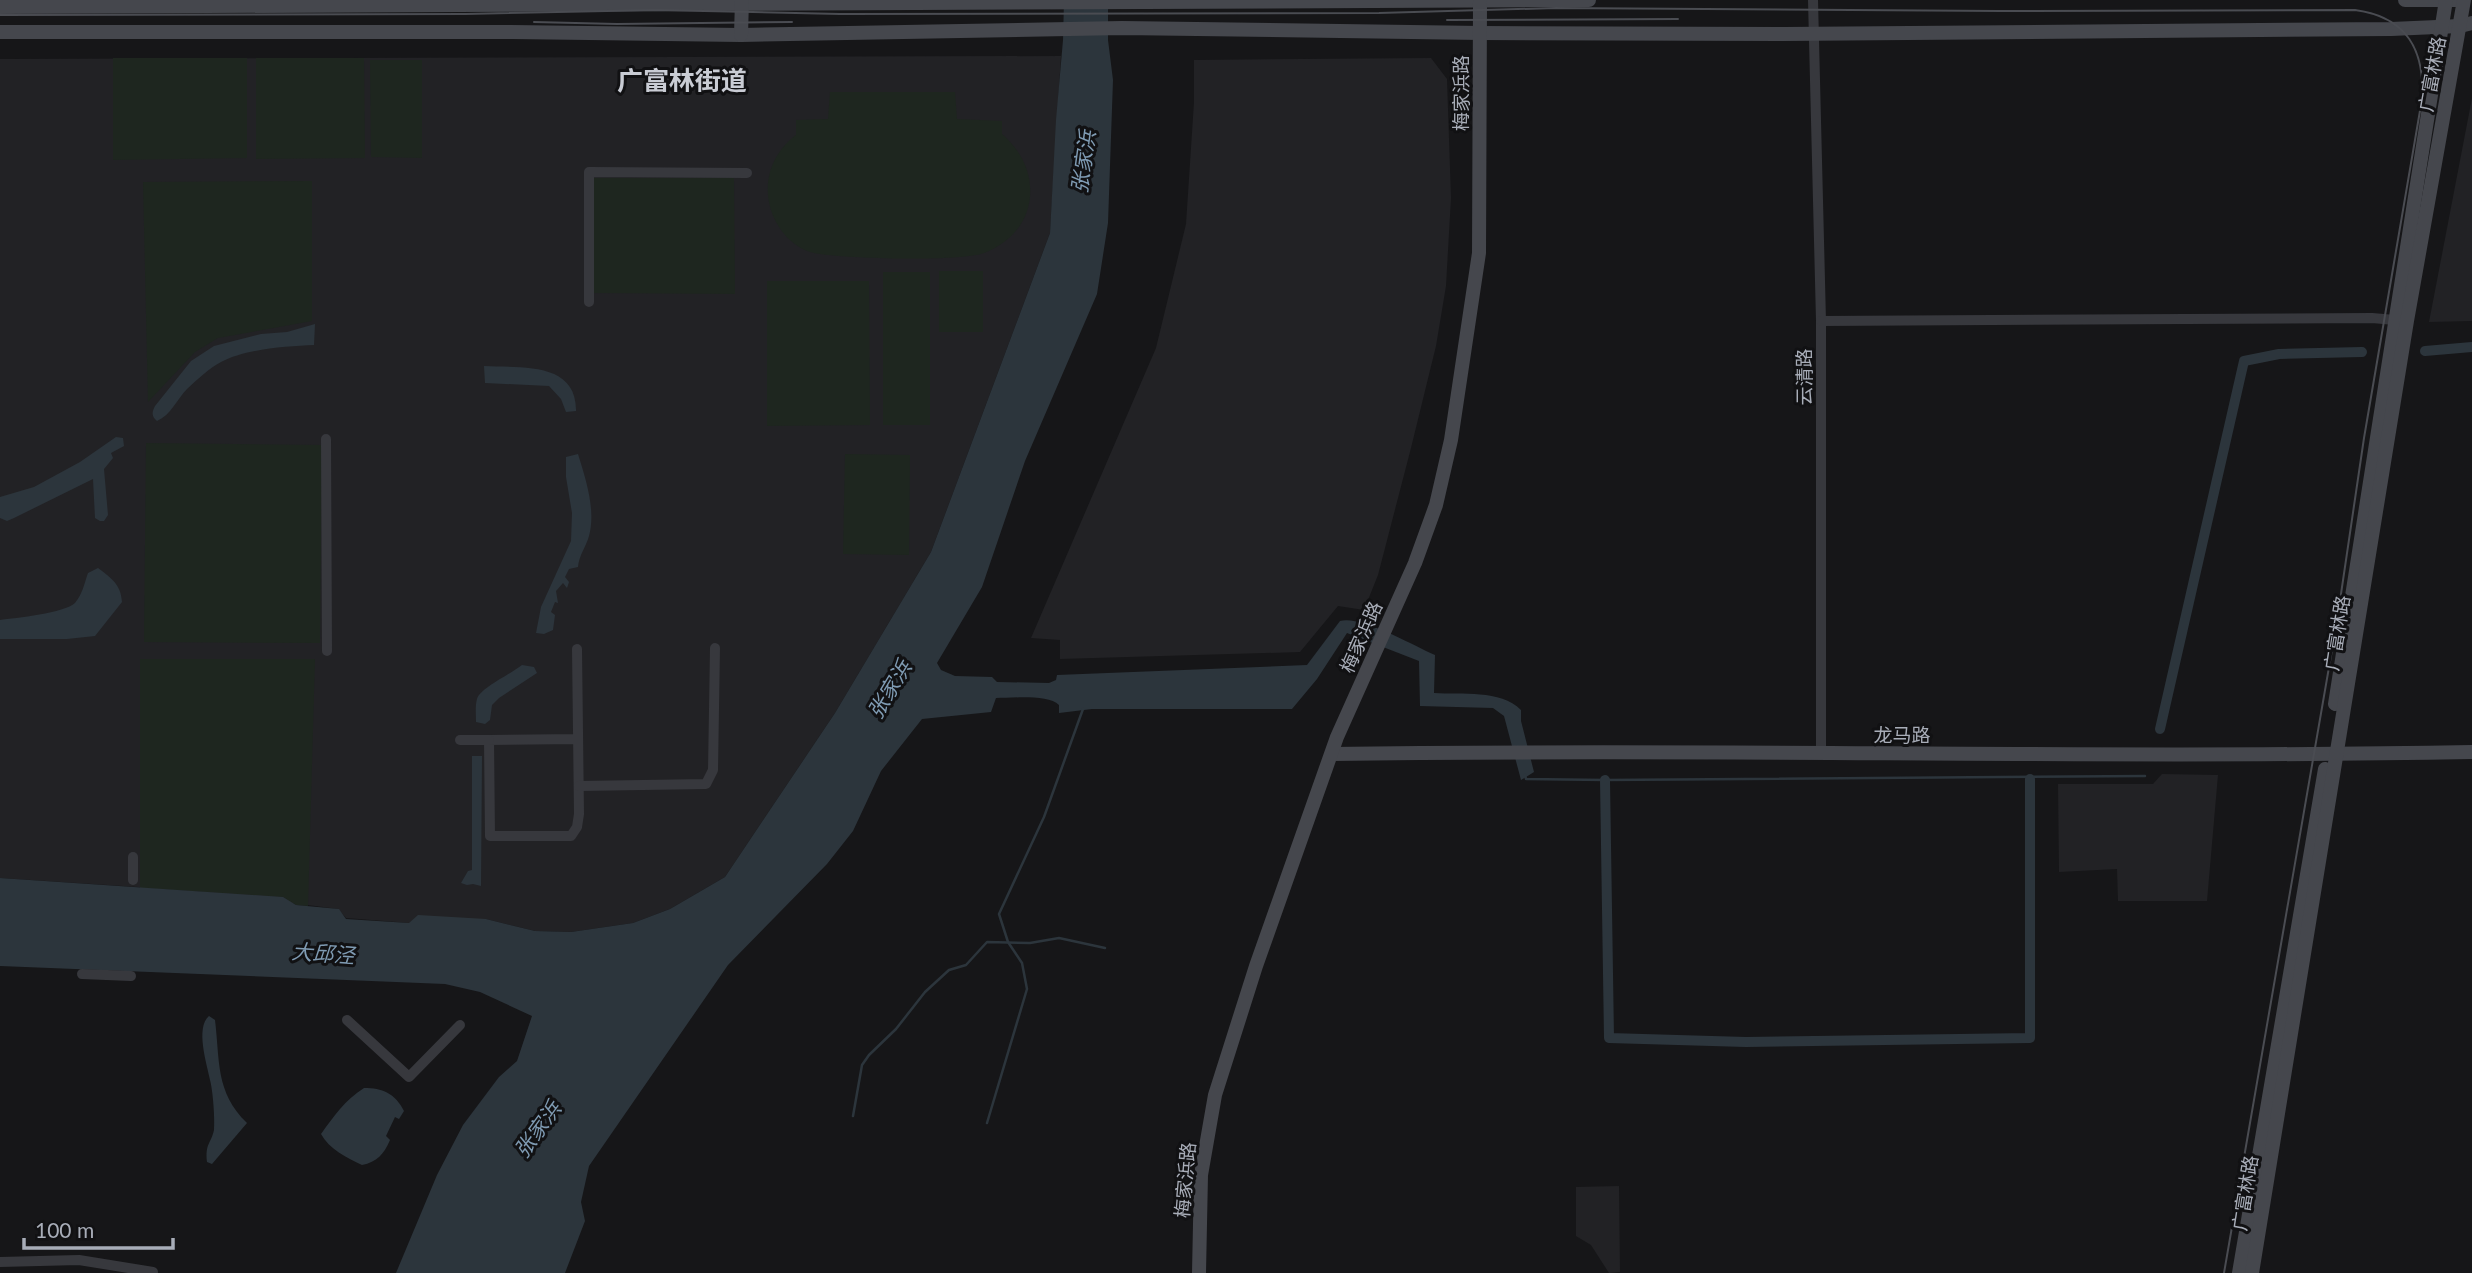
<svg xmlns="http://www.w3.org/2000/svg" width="2472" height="1273" font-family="Lato,'Noto Sans SC',sans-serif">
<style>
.built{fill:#222225}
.green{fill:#1e261f}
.water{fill:#2c353c}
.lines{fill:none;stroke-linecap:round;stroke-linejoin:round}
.stream{stroke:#2c353c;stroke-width:2.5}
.canal{stroke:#2c353c;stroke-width:10}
.street{stroke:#37383d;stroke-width:10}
.secondary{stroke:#45474d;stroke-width:14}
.tram{stroke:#4a4c52;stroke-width:2}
.labels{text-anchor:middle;stroke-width:6;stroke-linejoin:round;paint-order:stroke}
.street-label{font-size:19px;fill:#a8adb8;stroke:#111113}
.water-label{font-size:21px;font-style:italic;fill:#7f9bb3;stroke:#111113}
.district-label{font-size:26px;font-weight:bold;fill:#c9ccd4;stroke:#111113}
</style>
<rect width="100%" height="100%" fill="#161618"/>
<g class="built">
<path d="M1061 56 1050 233 931 552 835 713 725 877 670 909 633 923 571 932 535 931 486 919 409 923 346 918 338 909 199 891 0 878V59Z"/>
<path d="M1431 58 1447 79 1451 198 1446 286 1436 346 1411 448 1378 575 1364 610 1338 606 1300 652 1060 659V640L1031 638 1156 348 1186 224 1194 102V60Z"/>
<path d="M2472 98V321L2429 322Z"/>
<path d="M2162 774 2218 775 2207 901H2118L2117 869 2059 872 2058 784H2153Z"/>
<path d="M1619 1186 1620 1272 1609 1273 1591 1245 1576 1236V1187Z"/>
</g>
<g class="green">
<path d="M113 58H247V158L113 160Z"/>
<path d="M256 58H364L365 158 256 159Z"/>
<path d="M370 60H422V158L371 157Z"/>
<path d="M830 92H955L957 119 1002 121V134C1045 171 1039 232 984 253 962 262 834 259 810 252 786 244 770 219 768 195 766 171 777 149 796 135V120L828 119Z"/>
<path d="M592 178H734L735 294 591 293Z"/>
<path d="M312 181V321L218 338 195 352 148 402 143 182Z"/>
<rect x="939" y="271" width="44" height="61"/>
<rect x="883" y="272" width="47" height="153"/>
<path d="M767 281H869L870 425 767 426Z"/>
<path d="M146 443 322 445 320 643 144 642Z"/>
<path d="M845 454 910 455 909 555 843 554Z"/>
<path d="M140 659H315L308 906 296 905 283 897 140 888Z"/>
</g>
<g class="water">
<path d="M1064 0H1108V40L1113 80 1108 223 1097 294 1025 461 982 587 937 663 941 670 955 676 992 677 997 682 1049 683 1056 680 1057 675 1307 665 1340 621C1361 615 1414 646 1435 655L1434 693C1462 695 1500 689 1521 710V721L1534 772 1521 780 1504 716 1493 708 1420 706 1419 661 1347 633 1317 679 1292 709H1092L1059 713V705C1048 694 1012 698 996 698L991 712 922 719 881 771 853 831 827 864 728 965 589 1166 581 1202 585 1221 565 1273H396L437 1175 463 1125 499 1077 517 1061 532 1016 480 992 445 984 0 966V878L283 897 296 905 339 909 346 919 409 923 418 915 486 919 535 931 571 932 633 923 670 909 725 877 835 713 931 552 1050 233 1056 120 1063 40Z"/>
<path d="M315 324 314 345C287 346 245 349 221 362 208 369 198 379 187 389 177 399 171 415 157 421 151 416 152 412 155 406L191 361 214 346 261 334 287 332Z"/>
<path d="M484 366C520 368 577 361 576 411L566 412 561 399 549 386 485 383Z"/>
<path d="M116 437 123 438 124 446 111 453 113 458 104 469 108 515 104 521H100L95 518 93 479 14 518 7 521 0 518V497L34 487 80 462Z"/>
<path d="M578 454C586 480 596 510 589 536 586 547 579 555 578 567L569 569 565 577 569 582 567 588 563 583 556 591 558 603 555 602 551 612 555 615 553 630 544 634 536 633 541 607 571 541 572 513 566 477V457Z"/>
<path d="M98 568C111 578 121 584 122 602L95 636 67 639H0V620C15 618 65 613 75 603 83 593 84 584 88 573Z"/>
<path d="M522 665 534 667 537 673 499 698 492 705 490 720 485 724 476 722C476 715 475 706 477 699 480 688 511 674 522 665Z"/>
<path d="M472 756H482L481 886 473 884 467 885 461 883 468 871 472 870Z"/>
<path d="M209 1016 215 1020C220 1060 215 1092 247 1123L212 1164 207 1162C205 1143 211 1144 214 1130 215 1119 213 1091 210 1080 207 1064 195 1028 209 1016Z"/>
<path d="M364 1088C382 1088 395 1093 404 1111L399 1119 395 1117 386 1136 390 1140C384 1154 377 1162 362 1165 347 1158 329 1149 321 1134 334 1116 345 1100 364 1088Z"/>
</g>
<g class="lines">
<g class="stream">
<path d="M1525 775 1526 779 1605 780 2145 776"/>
<path d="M853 1116 862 1065 869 1055 896 1029 925 992 949 970 966 965 987 942 1030 943 1059 938 1105 948"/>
<path d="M987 1123 1027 989 1022 963 1008 942 999 914 1044 817 1083 709"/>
</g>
<g class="canal">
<path d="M2425 351 2472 347"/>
<path d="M2160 729 2244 361 2279 354 2362 352"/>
<path d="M1605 780 1609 1038 1746 1042 2030 1038V779"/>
</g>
<g class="street">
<path d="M1813 0 1821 321V754"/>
<path d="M589 302V172L747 173"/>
<path d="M1821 321 2372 318 2395 320"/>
<path d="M326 439 327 651"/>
<path d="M577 649 579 814 577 827 571 836H490L489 740 578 739"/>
<path d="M460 740H489"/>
<path d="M579 786 706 784 713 770 715 648"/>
<path d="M133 857V880"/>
<path d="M82 974 131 976"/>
<path d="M347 1020 409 1077 460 1025"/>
<path d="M0 1262 79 1260 153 1272"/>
</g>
<g class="secondary">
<path d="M2405 0H2456"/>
<path d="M0 7 1589 0"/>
<path d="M0 32H512L741 35 1122 28 1481 33 1784 34 2391 29 2460 26 2472 23"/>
<path d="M741 35 742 0"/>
<path d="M2335 704 2446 0"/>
<path d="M1332 754C1712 748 2092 759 2472 752"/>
<path d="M1199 1273 1201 1175 1215 1095 1256 966 1337 737 1415 563 1436 505 1451 440 1479 253 1480 2"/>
<path d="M2239 1273 2325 769"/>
<path d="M2252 1273 2407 321 2464 0"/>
</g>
<g class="tram">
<path d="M0 15 466 14 656 10 840 14 1379 13 1556 8 1998 11 2355 10C2407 17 2425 50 2422 99L2364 438 2337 621 2224 1273"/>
<path d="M1447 20 1678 19"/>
<path d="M534 22 617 24 792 22"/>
</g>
</g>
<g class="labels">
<g class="street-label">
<text transform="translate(2432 74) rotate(-80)" y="7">广富林路</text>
<text transform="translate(1461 93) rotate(-90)" y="7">梅家浜路</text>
<text transform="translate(1804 377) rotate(-90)" y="7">云清路</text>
<text transform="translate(2337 633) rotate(-81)" y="7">广富林路</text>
<text transform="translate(1361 637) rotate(-66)" y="7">梅家浜路</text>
<text x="1902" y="742">龙马路</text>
<text transform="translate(1185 1180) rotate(-85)" y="7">梅家浜路</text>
<text transform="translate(2245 1193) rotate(-81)" y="7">广富林路</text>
</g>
<g class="water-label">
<text transform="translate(1084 162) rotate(-82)" y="7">张家浜</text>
<text transform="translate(890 690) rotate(-59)" y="7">张家浜</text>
<text transform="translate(323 954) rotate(4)" y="7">大邱泾</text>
<text transform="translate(538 1130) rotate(-54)" y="7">张家浜</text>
</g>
<g class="district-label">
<text x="682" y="90">广富林街道</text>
</g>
</g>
<path d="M24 1238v10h149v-10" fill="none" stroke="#a8adb8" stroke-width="3.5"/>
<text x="35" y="1238" font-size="21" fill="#a8adb8" stroke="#111113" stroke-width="5" paint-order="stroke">100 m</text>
</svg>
